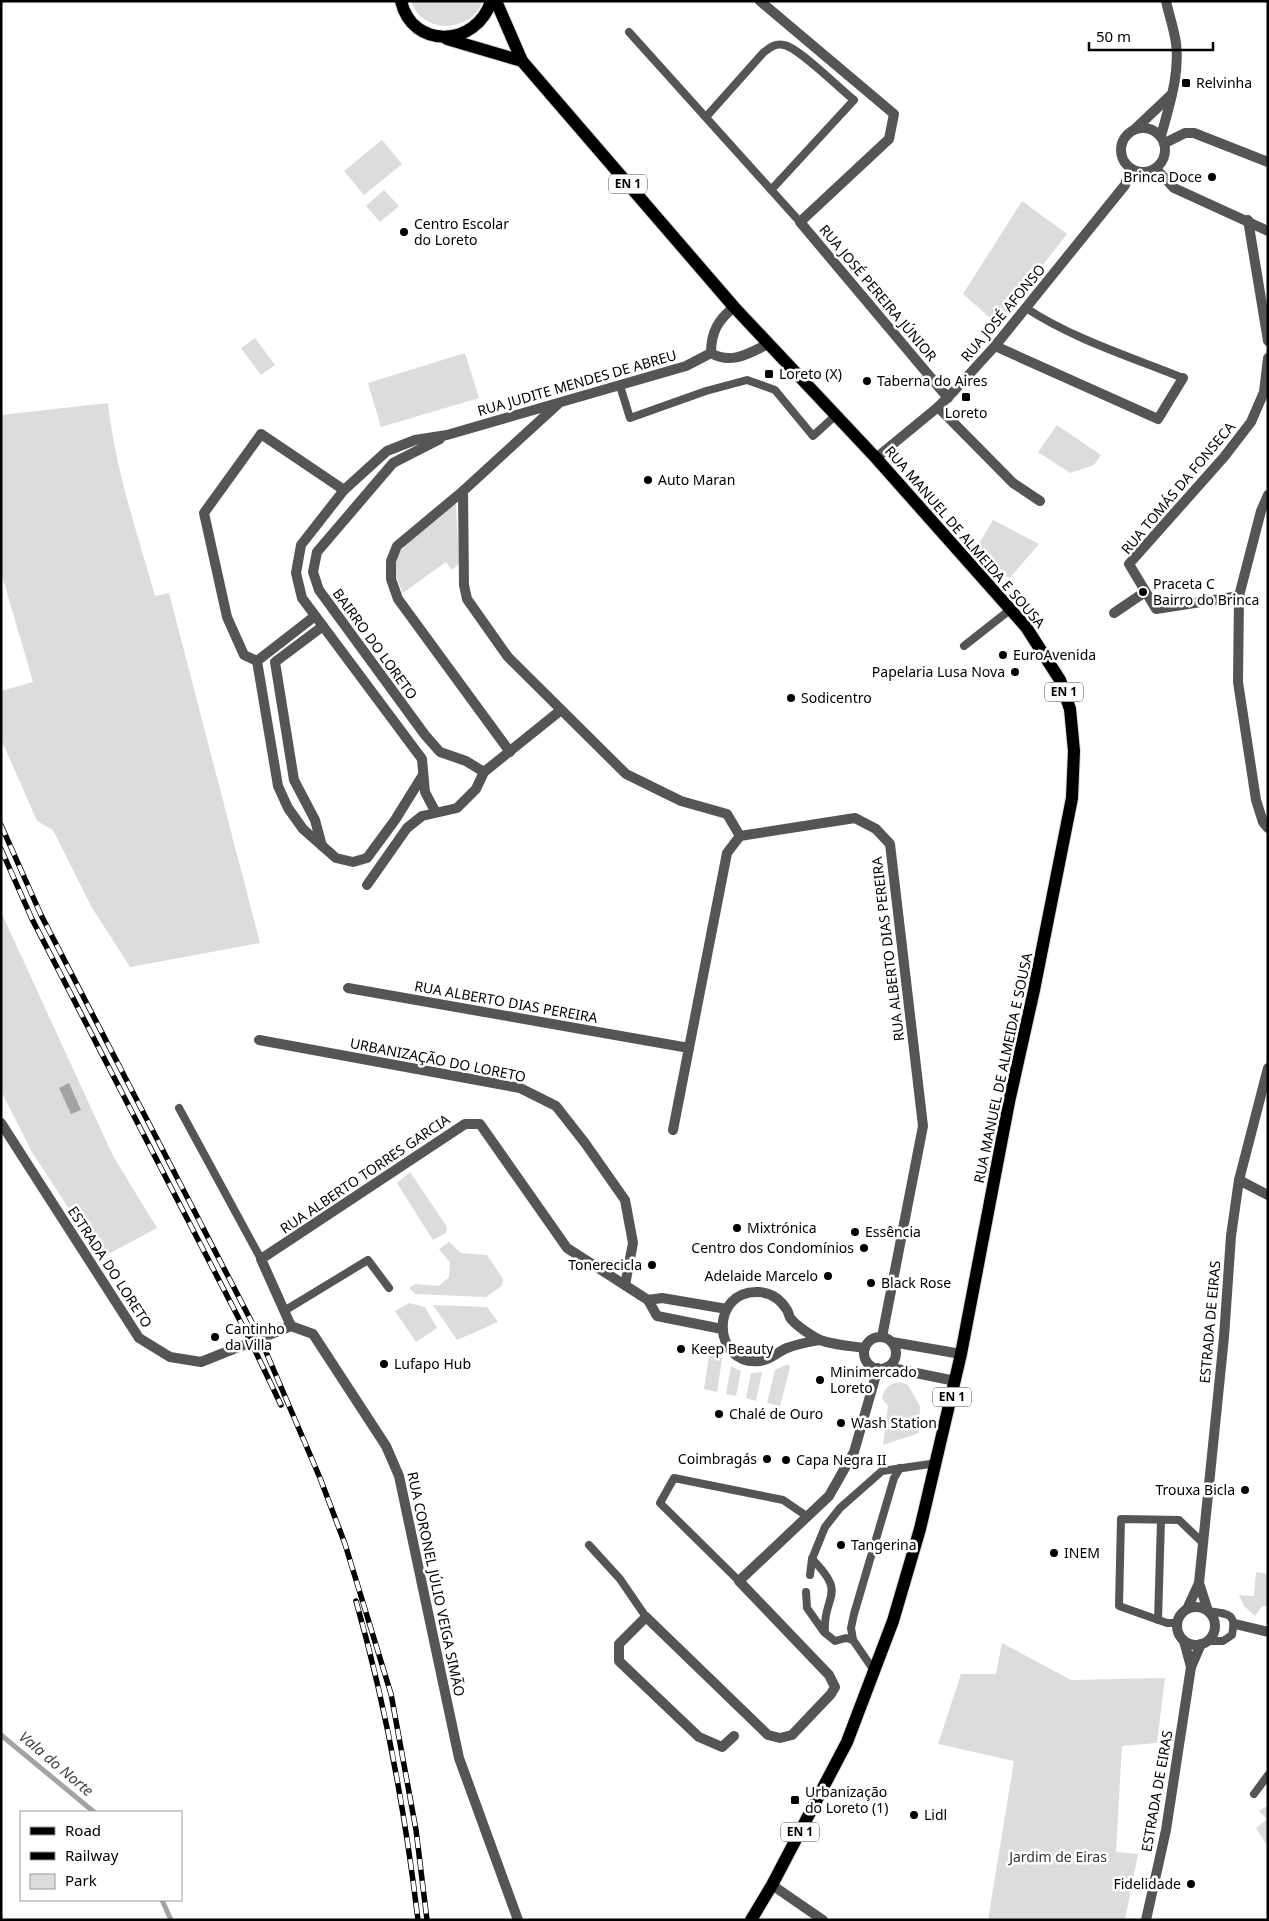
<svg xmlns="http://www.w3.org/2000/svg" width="1269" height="1921" font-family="'Noto Sans',sans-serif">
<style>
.green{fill:#dcdcdc}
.water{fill:#a3a3a3}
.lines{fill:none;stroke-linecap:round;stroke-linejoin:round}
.stream{stroke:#a3a3a3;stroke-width:5}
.primary-casing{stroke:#dbdbdb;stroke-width:14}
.service{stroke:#555;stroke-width:8}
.minor{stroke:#555;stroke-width:10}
.tertiary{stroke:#555;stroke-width:10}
.primary{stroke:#000;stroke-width:12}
.rail-casing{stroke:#000;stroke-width:5.5}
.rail{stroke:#fff;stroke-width:4;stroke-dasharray:11;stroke-linecap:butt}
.poi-dot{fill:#000;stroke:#fff;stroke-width:2}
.labels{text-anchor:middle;stroke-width:5;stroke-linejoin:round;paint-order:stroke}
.shield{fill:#fff;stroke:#4c4c4c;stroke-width:1}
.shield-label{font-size:12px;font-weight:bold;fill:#000}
.poi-label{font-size:14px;fill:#000;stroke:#fff;text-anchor:start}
.street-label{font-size:14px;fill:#000;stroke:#fff}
.park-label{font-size:14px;fill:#333;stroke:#fff}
.water-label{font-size:15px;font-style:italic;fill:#444;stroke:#fff}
</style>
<rect width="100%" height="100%" fill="#fff"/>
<g class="green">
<path d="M411 1H483C471 33 422 35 411 1Z"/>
<path d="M382 140 402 164 364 195 344 171Z"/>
<path d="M384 190 399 206 380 222 366 206Z"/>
<path d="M1022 201 1067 234 997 324 963 294Z"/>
<path d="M255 338 275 365 261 375 241 348Z"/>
<path d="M465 353 479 398 381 427 368 383Z"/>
<path d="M108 403C115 469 137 532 155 596L169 593 260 943 130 967 91 906 53 830 37 821 1 739V691L33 682 1 572V415Z"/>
<path d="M1057 425 1101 455 1094 465 1070 473 1038 452Z"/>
<path d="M456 503 459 564 452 570 446 562 403 593C399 583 394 574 395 563 398 543 441 516 456 503Z"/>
<path d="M993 520 1039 544 1009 579 978 545Z"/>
<path d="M1 912 113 1156 157 1228 101 1258 32 1152 1 1091Z"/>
<path d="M410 1172 447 1227 446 1233 433 1240 397 1183Z"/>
<path d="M449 1242 461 1253 487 1255 503 1279 502 1286 486 1297 415 1294 409 1288 415 1284 439 1286 449 1277 450 1262 439 1249Z"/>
<path d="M409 1303 425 1307 437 1328 416 1342 395 1311Z"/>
<path d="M433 1305 487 1307 498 1322 457 1340Z"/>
<path d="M712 1348 722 1359 717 1392 704 1389 710 1349Z"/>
<path d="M788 1364 790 1367 780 1406 767 1403 775 1370Z"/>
<path d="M731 1366 741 1371 736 1396 726 1394Z"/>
<path d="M762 1372 756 1401 746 1398 751 1373Z"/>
<path d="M900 1382 908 1385 920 1406 919 1433 883 1445 888 1406 882 1398C885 1387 889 1384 900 1382Z"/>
<path d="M1256 1572 1268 1574V1606H1262L1255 1616 1244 1606 1239 1595 1254 1596Z"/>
<path d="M1002 1643 1071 1680 1165 1678 1157 1743 1122 1746 1116 1852 1138 1854 1125 1920H988L1014 1761 938 1744 961 1674H996Z"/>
<path d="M1268 1805V1847L1256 1828 1267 1819 1259 1811Z"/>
</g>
<path class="water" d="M69 1083 81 1110 71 1114 59 1088Z"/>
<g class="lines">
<g class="stream">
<path d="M1 1735 94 1812"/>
<path d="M162 1900 171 1920"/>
</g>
<g class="primary-casing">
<g id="primary">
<path d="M401 1C412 50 477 47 491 1"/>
<path d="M496 1 522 61 734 307 876 458 1026 627 1060 680 1070 709 1074 751 1072 798 1034 990 1009 1102 961 1354 920 1529 893 1621 847 1742 772 1885 751 1920"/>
<path d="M447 39 522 61"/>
</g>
</g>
<g class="service">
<path d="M629 32 800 222"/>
<path d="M706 117 763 53C769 48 775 43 784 45 798 47 840 89 854 100L771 190"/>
<path d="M1026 308C1073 339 1131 357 1183 378"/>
<path d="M620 386 630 418 706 391 747 380 775 390 813 436 836 415"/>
<path d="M964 646 1011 609"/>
<path d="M179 1108 261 1259"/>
<path d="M284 1311 368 1260 389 1288"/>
<path d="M589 1545 620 1579 646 1617"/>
<path d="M810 1575 812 1559"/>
<path d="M739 1581 660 1503 674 1478 783 1500 808 1517"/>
<path d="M806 1592 807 1608 824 1632"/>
<path d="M1158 1620 1161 1520"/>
<path d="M1177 1623H1167L1119 1606 1121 1519 1179 1520 1202 1542"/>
<path d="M853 1640 851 1628 854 1614 894 1478 900 1468"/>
<path d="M1207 1641H1223L1232 1635C1237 1612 1227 1614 1208 1611"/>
<path d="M875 1672 853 1640 846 1638 835 1641 825 1633C822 1595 849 1596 812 1559L825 1527 840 1508 882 1471 937 1463"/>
<path d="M1254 1794 1268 1775"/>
</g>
<g class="minor">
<path d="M760 1 894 114 889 139 800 222 948 398"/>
<circle cx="1143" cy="150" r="22"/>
<path d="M1135 129 1172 94"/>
<path d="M1161 136C1169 106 1180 75 1176 43 1174 29 1169 15 1166 1"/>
<path d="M1165 143 1185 133H1194L1268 162"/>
<path d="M1156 169 1174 188 1268 231"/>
<path d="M1248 220 1268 341"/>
<path d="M995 346 1158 419 1183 378"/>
<path d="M711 353C731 365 750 353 768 344"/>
<path d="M711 353C711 332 718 320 734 307"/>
<path d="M558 404 463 491 464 585 467 599 508 657 626 774 681 801 727 814 740 836"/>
<path d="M938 407 1013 483 1040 501"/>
<path d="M440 439 393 463 317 552 313 572 319 590 425 735 440 752 466 761 484 772"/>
<path d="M876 458 938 407 954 391 995 346 1125 185 1130 169"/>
<path d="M463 491 397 546 391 561V579L398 599 510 752"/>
<path d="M1268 495 1261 511 1239 596 1238 682 1256 800 1263 822 1268 828"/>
<path d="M1239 596 1156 609 1129 564 1224 457 1251 422 1264 392 1268 358"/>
<path d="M1114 613 1145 592"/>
<path d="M315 616 257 661 244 655 227 617 204 513 261 434 344 490"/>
<path d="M257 661 278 786 288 808 303 829 336 858 353 862 367 858 395 820 423 775"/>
<path d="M435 811 425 792 422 759 302 598 296 573 301 545 344 490 387 451 415 440 447 435 686 366 711 353"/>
<path d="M322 846 315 820 294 780 275 662 323 626"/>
<path d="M367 885 407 828 422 816 457 808 476 789 484 772 561 710"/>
<path d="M348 988 689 1048"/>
<path d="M259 1040 520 1088 556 1106 585 1143 625 1200 633 1243 625 1285"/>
<path d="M1 1123 139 1338 170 1357 201 1362 291 1326"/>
<path d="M673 1130 727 853 740 836 855 818 876 829 890 844 923 1126 882 1337"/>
<path d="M1239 1180 1268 1195"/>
<path d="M648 1300 662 1298 727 1309"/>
<circle cx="880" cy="1353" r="16"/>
<path d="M820 1340C809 1342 797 1344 787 1348 777 1352 771 1360 760 1361 712 1367 709 1289 759 1292 771 1293 781 1300 787 1310 789 1313 789 1318 792 1320 798 1327 812 1336 820 1340 833 1345 851 1346 865 1348"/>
<path d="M892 1342 961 1354"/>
<path d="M887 1367 955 1381"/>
<path d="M1235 1624 1268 1632"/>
<path d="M734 1736 722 1747 699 1737 619 1661V1644L646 1617 768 1735 780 1738 792 1735 831 1694 835 1687 829 1675 739 1581 829 1496 854 1452 878 1368"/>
<path d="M772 1885 823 1920"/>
<path d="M518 1920 459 1758 399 1476 386 1446 313 1334 291 1326 261 1259 465 1124H480L567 1248 648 1300 657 1316 722 1329"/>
</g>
<g class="tertiary">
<path d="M1199 1583 1208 1611"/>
<circle cx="1196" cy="1626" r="19"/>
<path d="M1187 1609 1199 1583 1224 1337 1231 1236 1239 1180 1268 1068"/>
<path d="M1184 1641 1191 1667"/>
<path d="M1146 1920 1166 1830 1191 1667 1201 1644"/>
</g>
<use href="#primary" class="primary"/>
<g class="rail-casing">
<g id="rail">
<path d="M1 825 41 915 260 1338 320 1478 345 1544 391 1694 416 1830 427 1920"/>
<path d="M1 849 32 919 251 1342 281 1405"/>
<path d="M356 1601C386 1706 405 1811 418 1920"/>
</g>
</g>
<use href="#rail" class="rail"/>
</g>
<g class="poi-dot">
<rect x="1181" y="78" width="10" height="10" rx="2.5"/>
<circle cx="1212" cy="177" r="5"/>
<circle cx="404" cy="232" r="5"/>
<rect x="764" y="369" width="10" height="10" rx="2.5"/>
<circle cx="867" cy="381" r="5"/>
<rect x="961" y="392" width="10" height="10" rx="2.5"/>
<circle cx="648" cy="480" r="5"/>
<circle cx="1143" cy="592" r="5"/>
<circle cx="1003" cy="655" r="5"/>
<circle cx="1015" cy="672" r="5"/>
<circle cx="791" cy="698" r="5"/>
<circle cx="737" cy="1228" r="5"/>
<circle cx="855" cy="1232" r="5"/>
<circle cx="864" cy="1248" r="5"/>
<circle cx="652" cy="1265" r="5"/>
<circle cx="828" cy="1276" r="5"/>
<circle cx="871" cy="1283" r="5"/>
<circle cx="215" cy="1337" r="5"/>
<circle cx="681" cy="1349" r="5"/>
<circle cx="384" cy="1364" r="5"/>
<circle cx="820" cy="1380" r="5"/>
<circle cx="719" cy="1414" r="5"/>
<circle cx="841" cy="1423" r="5"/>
<circle cx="767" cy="1459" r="5"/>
<circle cx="786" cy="1460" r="5"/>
<circle cx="1245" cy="1490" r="5"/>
<circle cx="841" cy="1545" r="5"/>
<circle cx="1054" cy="1553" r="5"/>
<rect x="790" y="1795" width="10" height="10" rx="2.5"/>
<circle cx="914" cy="1815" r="5"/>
<circle cx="1191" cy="1884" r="5"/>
</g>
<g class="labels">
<g class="shield">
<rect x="609" y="174.5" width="38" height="19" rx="4"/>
<rect x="1045" y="682.5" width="38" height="19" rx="4"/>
<rect x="933" y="1387.5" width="38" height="19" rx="4"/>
<rect x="781" y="1822.5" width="38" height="19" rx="4"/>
</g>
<g class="shield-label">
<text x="628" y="188">EN 1</text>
<text x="1064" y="696">EN 1</text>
<text x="952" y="1401">EN 1</text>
<text x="800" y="1836">EN 1</text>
</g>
<g class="poi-label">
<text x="1196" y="88">Relvinha</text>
<text x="1202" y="182" text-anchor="end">Brinca Doce</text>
<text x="414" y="229">Centro Escolar<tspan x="414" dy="16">do Loreto</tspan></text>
<text x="779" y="379">Loreto (X)</text>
<text x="877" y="386">Taberna do Aires</text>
<text x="966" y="418" text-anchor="middle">Loreto</text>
<text x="658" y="485">Auto Maran</text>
<text x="1153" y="589">Praceta C<tspan x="1153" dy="16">Bairro do Brinca</tspan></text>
<text x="1013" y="660">EuroAvenida</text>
<text x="1005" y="677" text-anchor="end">Papelaria Lusa Nova</text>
<text x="801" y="703">Sodicentro</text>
<text x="747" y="1233">Mixtrónica</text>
<text x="865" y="1237">Essência</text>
<text x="854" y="1253" text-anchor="end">Centro dos Condomínios</text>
<text x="642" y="1270" text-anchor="end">Tonerecicla</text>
<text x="818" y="1281" text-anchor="end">Adelaide Marcelo</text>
<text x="881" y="1288">Black Rose</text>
<text x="225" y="1334">Cantinho<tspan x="225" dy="16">da Villa</tspan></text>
<text x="691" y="1354">Keep Beauty</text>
<text x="394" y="1369">Lufapo Hub</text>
<text x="830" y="1377">Minimercado<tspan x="830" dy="16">Loreto</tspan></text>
<text x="729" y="1419">Chalé de Ouro</text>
<text x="851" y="1428">Wash Station</text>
<text x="757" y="1464" text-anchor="end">Coimbragás</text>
<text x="796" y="1465">Capa Negra II</text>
<text x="1235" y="1495" text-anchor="end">Trouxa Bicla</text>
<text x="851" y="1550">Tangerina</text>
<text x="1064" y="1558">INEM</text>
<text x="805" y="1797">Urbanização<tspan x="805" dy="16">do Loreto (1)</tspan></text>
<text x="924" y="1820">Lidl</text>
<text x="1181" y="1889" text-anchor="end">Fidelidade</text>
</g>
<g class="street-label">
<text transform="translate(878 293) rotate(50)" y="5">RUA JOSÉ PEREIRA JÚNIOR</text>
<text transform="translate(1003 313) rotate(-50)" y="5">RUA JOSÉ AFONSO</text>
<text transform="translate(577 383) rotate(-16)" y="5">RUA JUDITE MENDES DE ABREU</text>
<text transform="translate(1178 488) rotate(-50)" y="5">RUA TOMÁS DA FONSECA</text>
<text transform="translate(965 537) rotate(49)" y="5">RUA MANUEL DE ALMEIDA E SOUSA</text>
<text transform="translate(375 644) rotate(54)" y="5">BAIRRO DO LORETO</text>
<text transform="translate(888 949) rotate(-97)" y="5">RUA ALBERTO DIAS PEREIRA</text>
<text transform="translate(506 1002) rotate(10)" y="5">RUA ALBERTO DIAS PEREIRA</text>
<text transform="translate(438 1060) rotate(11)" y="5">URBANIZAÇÃO DO LORETO</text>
<text transform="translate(1003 1068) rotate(-78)" y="5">RUA MANUEL DE ALMEIDA E SOUSA</text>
<text transform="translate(365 1174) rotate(-34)" y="5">RUA ALBERTO TORRES GARCIA</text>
<text transform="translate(110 1267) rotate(57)" y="5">ESTRADA DO LORETO</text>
<text transform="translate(1210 1322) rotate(-85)" y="5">ESTRADA DE EIRAS</text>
<text transform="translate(436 1584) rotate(78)" y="5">RUA CORONEL JÚLIO VEIGA SIMÃO</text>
<text transform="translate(1157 1791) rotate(-80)" y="5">ESTRADA DE EIRAS</text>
</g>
<g class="park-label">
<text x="1058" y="1862">Jardim de Eiras</text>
</g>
<g class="water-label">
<text transform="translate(56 1764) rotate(40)" y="5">Vala do Norte</text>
</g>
</g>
<rect width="1269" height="1921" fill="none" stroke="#000000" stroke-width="5"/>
<rect x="20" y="1811" width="162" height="90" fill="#ffffff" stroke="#999999"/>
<rect x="30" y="1827" width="25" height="8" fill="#000000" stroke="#999999"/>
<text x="65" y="1836" font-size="15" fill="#000000">Road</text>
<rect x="30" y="1852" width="25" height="8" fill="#000000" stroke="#999999"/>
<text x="65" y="1861" font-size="15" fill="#000000">Railway</text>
<rect x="30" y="1874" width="25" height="15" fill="#dcdcdc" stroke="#999999"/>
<text x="65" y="1886" font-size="15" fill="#000000">Park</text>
<path d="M1089 42v8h124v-8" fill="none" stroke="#000000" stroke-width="2.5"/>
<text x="1096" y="42" font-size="15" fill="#000000" stroke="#ffffff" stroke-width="4" paint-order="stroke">50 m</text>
</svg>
